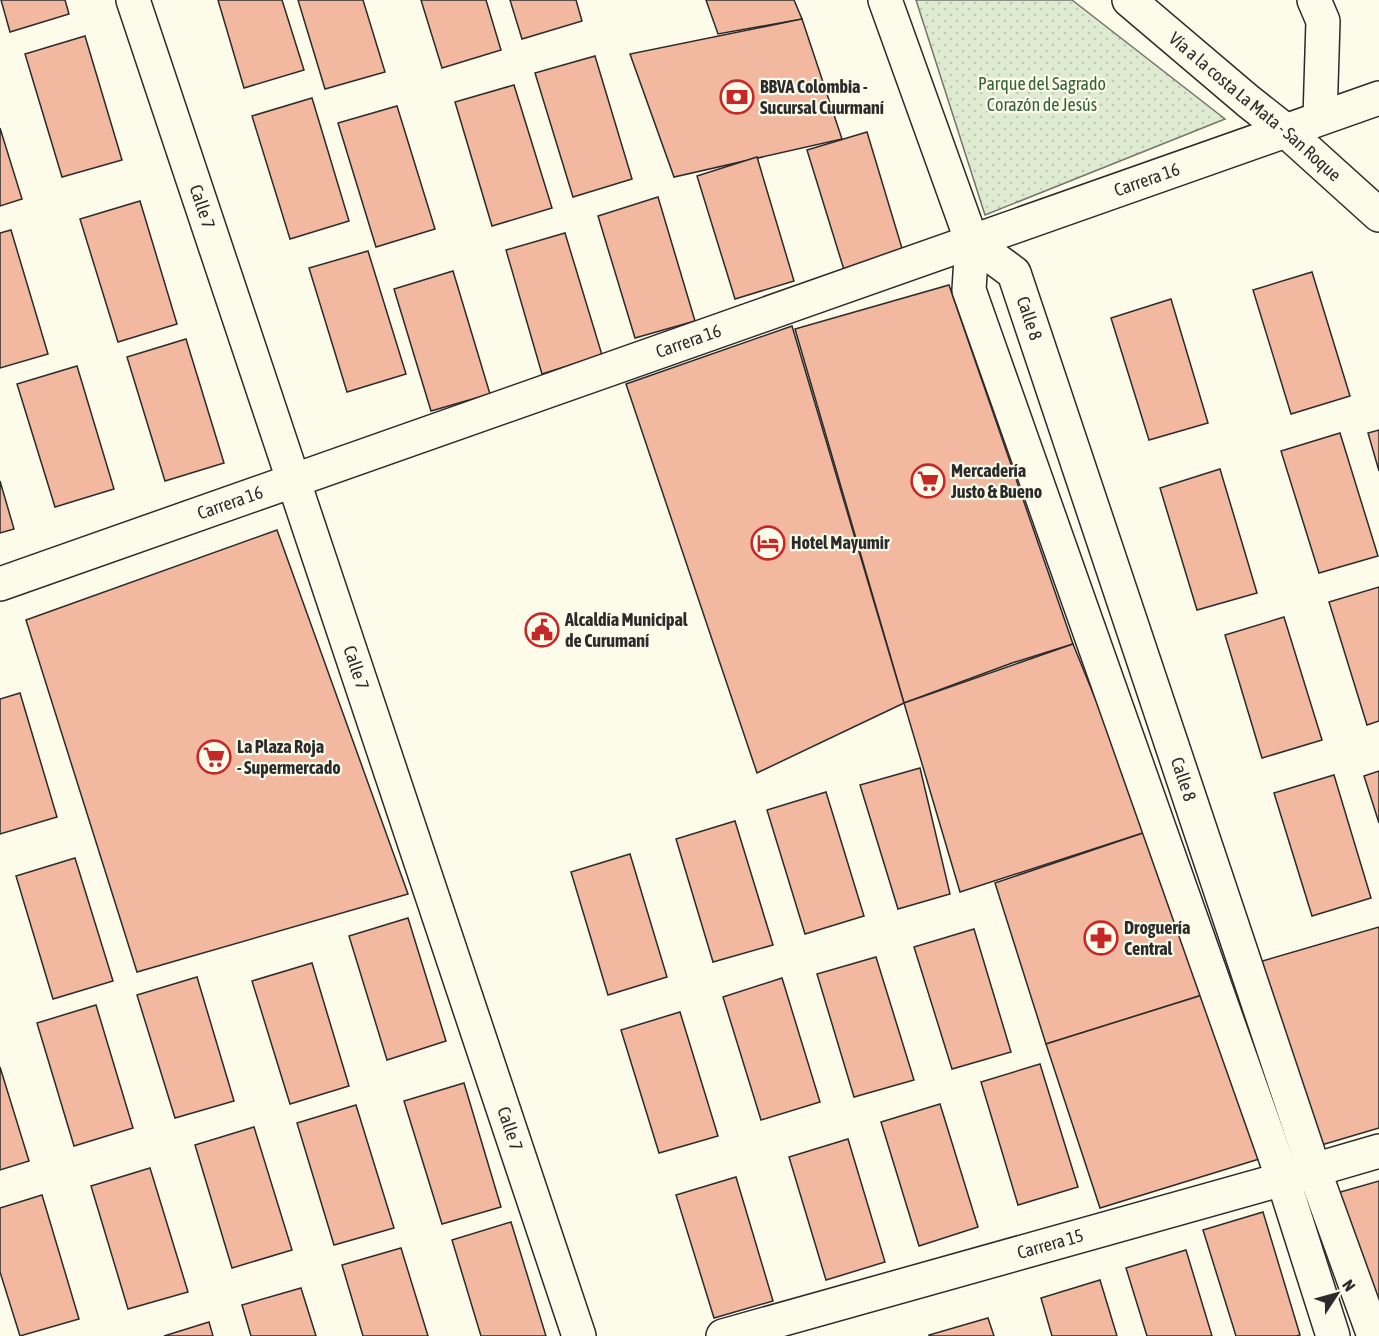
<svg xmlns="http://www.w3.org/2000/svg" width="1379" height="1336" font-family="'Asap Condensed',sans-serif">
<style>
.park{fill:url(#park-dots);stroke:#74746e;stroke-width:1.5}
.building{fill:#f2b8a0;stroke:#2b2b2b;stroke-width:1.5}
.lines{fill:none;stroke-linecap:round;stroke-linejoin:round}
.minor-casing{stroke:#2b2b2b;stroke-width:36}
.highway-casing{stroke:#2b2b2b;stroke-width:36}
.minor{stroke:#fdfbea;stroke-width:33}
.highway{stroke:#fdfbea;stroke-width:33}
.labels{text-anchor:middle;stroke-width:4.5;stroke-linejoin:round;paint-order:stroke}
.park-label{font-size:18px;fill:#34623c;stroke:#fdfbea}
.poi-label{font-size:18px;font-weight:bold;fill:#2b2b2b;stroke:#fdfbea;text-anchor:start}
.street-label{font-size:18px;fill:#2b2b2b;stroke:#fdfbea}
</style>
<defs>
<pattern id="park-dots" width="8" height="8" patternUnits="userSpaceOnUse" patternTransform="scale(1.5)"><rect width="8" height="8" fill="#deebd1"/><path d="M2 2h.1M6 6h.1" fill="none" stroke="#bfcab4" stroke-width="1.8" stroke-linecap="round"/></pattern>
</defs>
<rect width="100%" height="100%" fill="#fdfbea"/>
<path class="park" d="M916 0H1072L1225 119 985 215Z"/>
<g class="building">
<path d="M1 0H65L69 14 10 32Z"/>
<path d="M218 0H282L304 70 244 88Z"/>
<path d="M298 0H363L385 72 325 89Z"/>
<path d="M421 0H486L501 50 442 68Z"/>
<path d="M510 0H576L582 21 522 39Z"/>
<path d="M706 0H794L802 19 718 34Z"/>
<path d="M802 19 842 139 674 177 630 54Z"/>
<path d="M85 36 122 160 62 177 25 54Z"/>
<path d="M595 56 632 179 573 197 535 73Z"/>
<path d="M514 85 552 208 492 226 455 102Z"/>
<path d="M312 98 349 221 290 239 252 116Z"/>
<path d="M397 106 435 229 376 247 338 123Z"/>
<path d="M0 128 22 199 0 206Z"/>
<path d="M867 132 904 255 845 273 807 150Z"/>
<path d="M757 157 794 281 735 299 697 176Z"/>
<path d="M658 197 695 321 635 338 598 216Z"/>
<path d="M140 201 177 324 118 342 80 219Z"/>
<path d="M11 230 48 354 0 368V233Z"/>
<path d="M565 233 602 355 542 374 506 250Z"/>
<path d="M368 251 406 374 347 392 309 268Z"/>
<path d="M453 271 490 394 431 411 394 289Z"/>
<path d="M1312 272 1350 396 1291 414 1253 290Z"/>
<path d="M949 285 1073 644 1012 663 904 703 795 329Z"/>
<path d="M1171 299 1208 423 1149 440 1111 318Z"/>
<path d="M792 326 904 703 757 773 626 384Z"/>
<path d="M186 339 224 463 165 481 127 357Z"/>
<path d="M77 366 114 489 55 507 17 384Z"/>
<path d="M1379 430V471L1368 433Z"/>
<path d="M1340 433 1378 556 1319 573 1281 451Z"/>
<path d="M1220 469 1257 593 1197 610 1160 488Z"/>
<path d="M0 481 14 529 0 533Z"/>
<path d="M277 530 408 894 137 972 26 620Z"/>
<path d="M1379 587V721L1367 725 1329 602Z"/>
<path d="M1284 617 1322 740 1262 758 1225 635Z"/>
<path d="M1073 644 1149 831 960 892 904 703Z"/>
<path d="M20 693 57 817 0 834V699Z"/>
<path d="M920 768 950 894 898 909 860 785Z"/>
<path d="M1379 771V823L1364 776Z"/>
<path d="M1334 775 1371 898 1312 916 1274 793Z"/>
<path d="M826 792 864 916 805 934 767 810Z"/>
<path d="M735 821 773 945 713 962 676 839Z"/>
<path d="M1149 831 1212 992 1046 1044 995 883Z"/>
<path d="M630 854 667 977 608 995 571 872Z"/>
<path d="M75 858 113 981 53 999 16 876Z"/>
<path d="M408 918 446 1041 387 1060 349 936Z"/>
<path d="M1379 927V1128L1318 1146 1252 964Z"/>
<path d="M974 929 1011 1052 952 1069 914 947Z"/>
<path d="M876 957 914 1080 854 1097 817 974Z"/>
<path d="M312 963 349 1086 290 1104 252 981Z"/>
<path d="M197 977 234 1101 175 1118 137 995Z"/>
<path d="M782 978 820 1102 761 1120 723 997Z"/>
<path d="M1212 992 1269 1156 1100 1208 1046 1044Z"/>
<path d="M96 1005 133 1128 74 1146 37 1023Z"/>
<path d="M680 1012 718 1136 659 1153 621 1030Z"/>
<path d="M1040 1064 1078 1187 1018 1205 981 1082Z"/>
<path d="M0 1067 29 1161 0 1170Z"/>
<path d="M464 1083 501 1207 442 1224 404 1101Z"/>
<path d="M940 1104 978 1227 919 1246 881 1122Z"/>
<path d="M356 1105 394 1228 334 1245 297 1123Z"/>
<path d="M254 1127 292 1250 232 1268 195 1145Z"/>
<path d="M848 1139 885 1262 826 1280 789 1157Z"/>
<path d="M150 1168 188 1292 128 1309 91 1186Z"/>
<path d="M736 1177 773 1301 714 1318 676 1195Z"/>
<path d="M1379 1181V1307L1337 1193Z"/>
<path d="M42 1195 79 1319 20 1336 0 1272V1208Z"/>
<path d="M1263 1212 1300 1335 1296 1336H1236L1203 1230Z"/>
<path d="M511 1222 546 1336H481L452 1240Z"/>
<path d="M401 1248 428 1336H363L342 1265Z"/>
<path d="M1186 1250 1212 1336H1147L1126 1268Z"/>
<path d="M1100 1280 1117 1336H1052L1041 1298Z"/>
<path d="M301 1288 316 1336H251L242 1305Z"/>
<path d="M988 1318 994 1336H929V1335Z"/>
<path d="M209 1322 213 1336H164Z"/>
</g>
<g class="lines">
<g class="minor-casing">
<g id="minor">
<path id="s1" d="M133 0 579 1336"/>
<path d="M885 0 972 242 969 290 1283 1179 1333 1336"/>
<path d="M1314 0 1323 21 1320 118"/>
<path id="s2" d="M972 242 1014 273 1314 1170 1374 1336"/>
<path id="s3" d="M0 584 1379 98"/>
<path id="s4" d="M723 1336 1283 1179 1379 1151"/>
</g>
</g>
<g class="highway-casing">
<g id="highway">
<path id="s5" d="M1129 0 1248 101 1286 131 1379 215"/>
</g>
</g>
<use href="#minor" class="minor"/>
<use href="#highway" class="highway"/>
</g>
<defs>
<g id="bank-ring" transform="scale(1.725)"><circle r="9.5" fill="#fdfbea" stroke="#c62828" stroke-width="1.5"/><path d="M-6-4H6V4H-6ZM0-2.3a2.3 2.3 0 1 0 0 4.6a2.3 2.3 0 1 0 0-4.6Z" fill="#c62828"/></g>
<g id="supermarket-ring" transform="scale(1.725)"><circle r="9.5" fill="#fdfbea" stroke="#c62828" stroke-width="1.5"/><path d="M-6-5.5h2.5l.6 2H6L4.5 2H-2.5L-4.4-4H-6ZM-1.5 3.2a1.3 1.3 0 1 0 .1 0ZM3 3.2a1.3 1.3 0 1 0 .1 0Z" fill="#c62828"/></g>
<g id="hotel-ring" transform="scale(1.725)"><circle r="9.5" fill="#fdfbea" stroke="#c62828" stroke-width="1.5"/><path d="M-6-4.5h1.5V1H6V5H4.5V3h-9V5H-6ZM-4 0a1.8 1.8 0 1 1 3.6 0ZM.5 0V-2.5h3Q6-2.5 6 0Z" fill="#c62828"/></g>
<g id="civic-ring" transform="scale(1.725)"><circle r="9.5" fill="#fdfbea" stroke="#c62828" stroke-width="1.5"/><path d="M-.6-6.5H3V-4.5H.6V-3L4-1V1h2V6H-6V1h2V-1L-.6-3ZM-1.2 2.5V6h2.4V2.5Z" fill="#c62828"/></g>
<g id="pharmacy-ring" transform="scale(1.725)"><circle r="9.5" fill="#fdfbea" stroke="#c62828" stroke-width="1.5"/><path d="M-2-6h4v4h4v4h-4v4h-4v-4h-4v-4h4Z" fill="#c62828"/></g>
</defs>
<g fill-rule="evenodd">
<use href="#bank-ring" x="737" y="97"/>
<use href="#supermarket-ring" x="928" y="481"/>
<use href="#hotel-ring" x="768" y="543"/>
<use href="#civic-ring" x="542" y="630"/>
<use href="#supermarket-ring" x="214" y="757"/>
<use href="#pharmacy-ring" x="1101" y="938"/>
</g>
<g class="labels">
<g class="park-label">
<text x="1042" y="90">Parque del Sagrado<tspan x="1042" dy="21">Corazón de Jesús</tspan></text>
</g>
<g class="poi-label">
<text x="760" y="93">BBVA Colombia -<tspan x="760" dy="21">Sucursal Cuurmaní</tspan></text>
<text x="951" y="477">Mercadería<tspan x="951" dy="21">Justo &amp; Bueno</tspan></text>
<text x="791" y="549">Hotel Mayumir</text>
<text x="565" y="626">Alcaldía Municipal<tspan x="565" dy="21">de Curumaní</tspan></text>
<text x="237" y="753">La Plaza Roja<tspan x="237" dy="21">- Supermercado</tspan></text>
<text x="1124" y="934">Droguería<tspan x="1124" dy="21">Central</tspan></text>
</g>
<g class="street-label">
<text dy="6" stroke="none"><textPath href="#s5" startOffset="165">Vía a la costa La Mata - San Roque</textPath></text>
<text dy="6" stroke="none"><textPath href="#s3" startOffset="1216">Carrera 16</textPath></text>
<text dy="6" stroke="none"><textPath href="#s1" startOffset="218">Calle 7</textPath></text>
<text dy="6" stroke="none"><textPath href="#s2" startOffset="100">Calle 8</textPath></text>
<text dy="6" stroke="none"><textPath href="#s3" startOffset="730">Carrera 16</textPath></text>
<text dy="6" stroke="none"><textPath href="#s3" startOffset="244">Carrera 16</textPath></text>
<text dy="6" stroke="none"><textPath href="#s1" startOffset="704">Calle 7</textPath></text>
<text dy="6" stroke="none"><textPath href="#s2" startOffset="586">Calle 8</textPath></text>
<text dy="6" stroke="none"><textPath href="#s1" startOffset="1190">Calle 7</textPath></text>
<text dy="6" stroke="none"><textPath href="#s4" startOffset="340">Carrera 15</textPath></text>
</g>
</g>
<g transform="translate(1337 1294) rotate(54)" stroke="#fdfbea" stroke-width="4.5" paint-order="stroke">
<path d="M0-4.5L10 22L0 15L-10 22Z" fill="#2b2b2b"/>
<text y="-9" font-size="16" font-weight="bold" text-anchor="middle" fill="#2b2b2b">N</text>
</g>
</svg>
